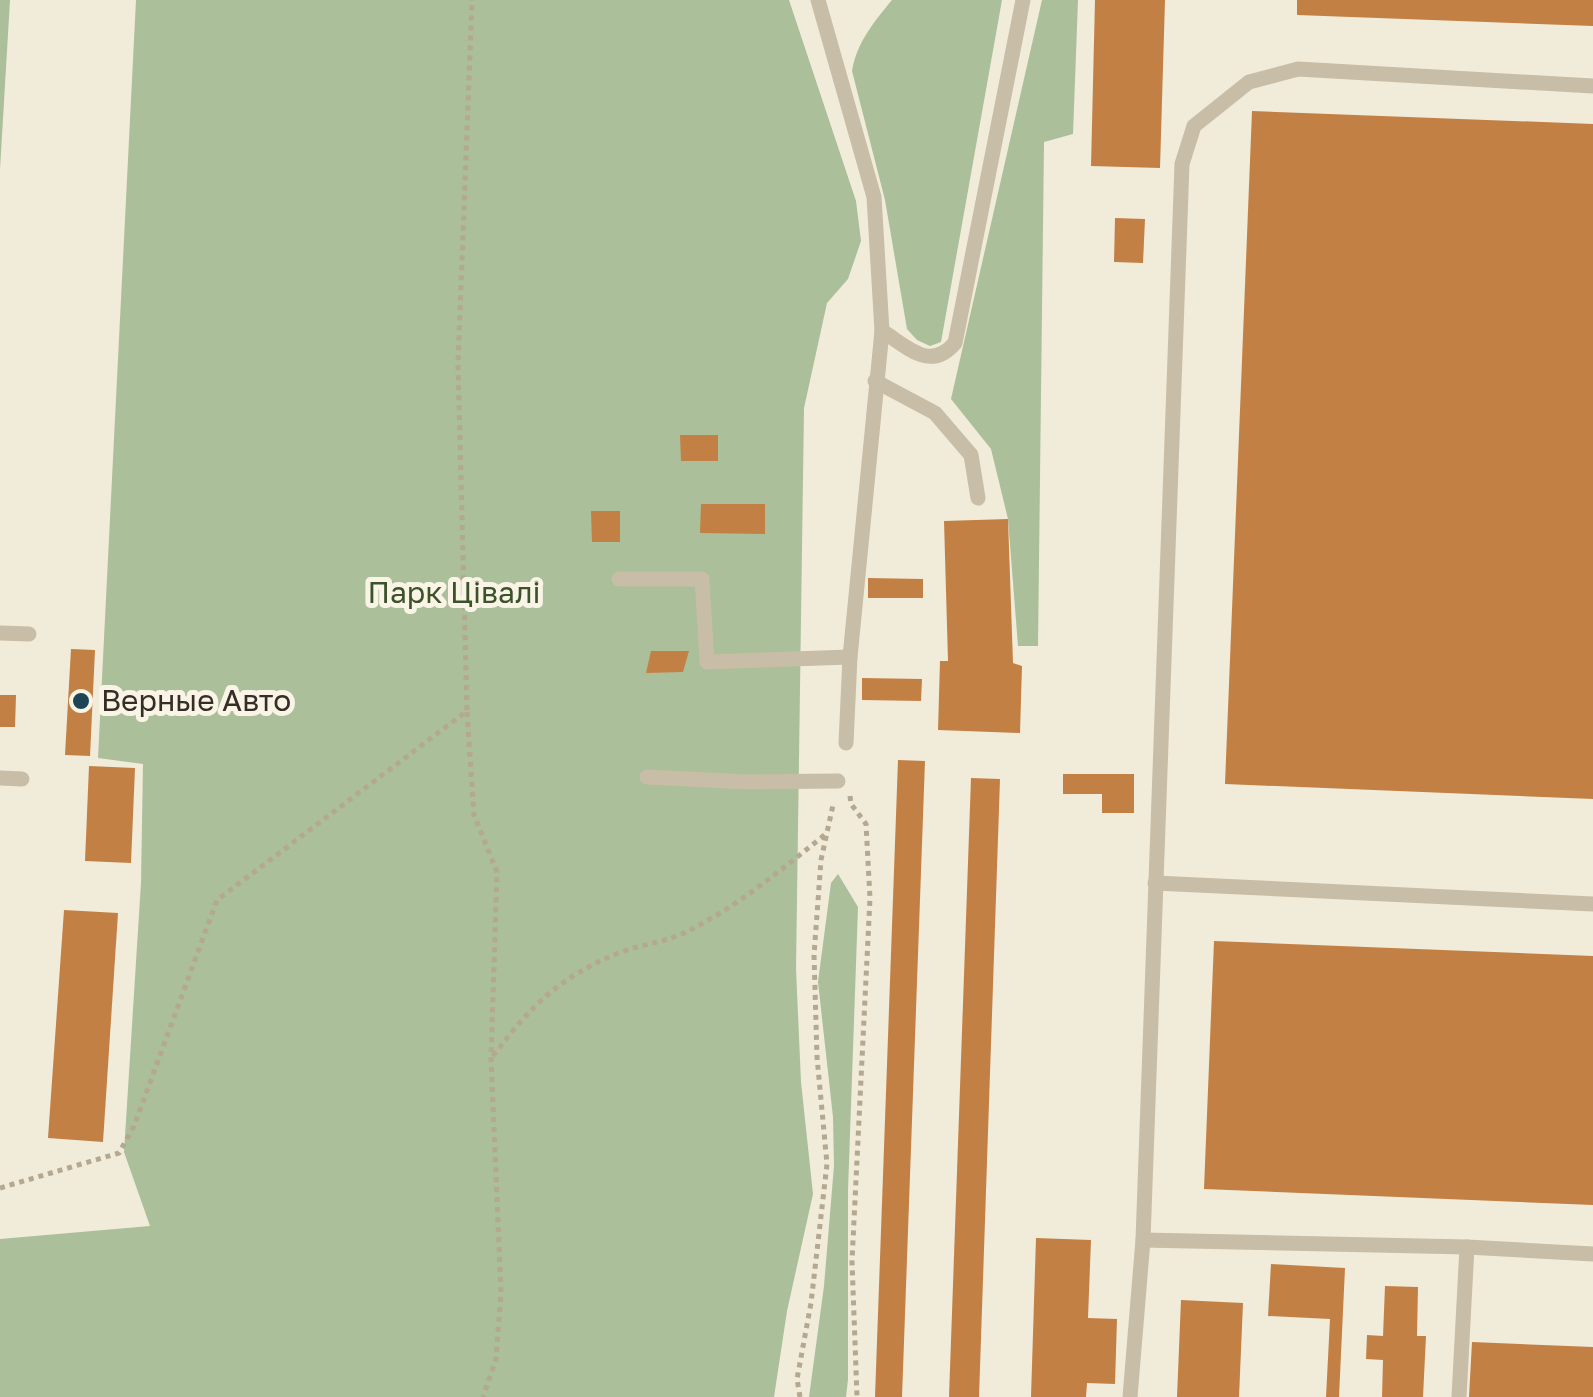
<svg xmlns="http://www.w3.org/2000/svg" width="1593" height="1397" font-family="'Golos Text',sans-serif">
<style>
.green{fill:#aabf9a}
.building{fill:#c38045}
.lines{fill:none;stroke-linecap:round;stroke-linejoin:round}
.path{stroke:#b4a890;stroke-width:5;stroke-dasharray:5 5;stroke-linecap:butt}
.service{stroke:#c8bda6;stroke-width:15}
.poi-dot{fill:#1d4555;stroke:#f9f4e5;stroke-width:4}
.labels{text-anchor:middle;stroke-width:10;stroke-linejoin:round;paint-order:stroke}
.park-label{font-size:30px;fill:#3b522b;stroke:#f9f4e5}
.poi-label{font-size:30px;fill:#342e27;stroke:#f9f4e5;text-anchor:start}
</style>
<rect width="100%" height="100%" fill="#f1ebd9"/>
<g class="green">
<path d="M0 0H10L0 169Z"/>
<path d="M136 0H789L856 201 861 241 848 279 827 303 804 408 796 969 801 1082 813 1194 787 1311 774 1397H0V1239L150 1226 124 1152 141 883 143 764 98 758Z"/>
<path d="M892 0H1002L941 342 930 346 917 340 907 329 885 200 852 71C857 42 874 22 892 0Z"/>
<path d="M1042 0H1078L1073 134 1044 142 1038 646H1018L1008 519 991 449 951 399Z"/>
<path d="M838 874 858 907 848 1191V1379L846 1397H809L824 1286 834 1166 833 1117 818 982 831 883Z"/>
</g>
<g class="building">
<path d="M1095 0H1165L1160 168 1091 166Z"/>
<path d="M1297 0H1593V26L1297 15Z"/>
<path d="M1252 111 1593 124V799L1225 784Z"/>
<path d="M1115 218 1145 219 1143 263 1114 262Z"/>
<path d="M680 435H718V461H681Z"/>
<path d="M701 504H765V534L700 533Z"/>
<path d="M591 511H620V542H592Z"/>
<path d="M1008 519 1013 663 1022 666 1020 733 938 730 940 661H948L944 521Z"/>
<path d="M868 578 923 579V598H868Z"/>
<path d="M71 649 95 650 90 756 65 755Z"/>
<path d="M651 651H689L683 672 646 673Z"/>
<path d="M862 678 922 679 921 701 862 700Z"/>
<path d="M0 695H16L15 727H0Z"/>
<path d="M898 760 925 761 902 1397H875Z"/>
<path d="M89 766 135 768 131 863 85 861Z"/>
<path d="M1063 774H1134V813H1102V794H1063Z"/>
<path d="M971 778 1000 779 979 1397H949Z"/>
<path d="M64 910 118 913 103 1142 48 1138Z"/>
<path d="M1214 941 1593 956V1205L1204 1189Z"/>
<path d="M1036 1238 1091 1240 1088 1318 1117 1319 1115 1384 1087 1383 1086 1397H1031Z"/>
<path d="M1271 1264 1345 1268 1339 1397H1326L1330 1319 1268 1316Z"/>
<path d="M1385 1286 1418 1287 1417 1336H1426L1423 1397H1382L1383 1360 1366 1359 1367 1335 1383 1336Z"/>
<path d="M1181 1300 1243 1303 1239 1397H1177Z"/>
<path d="M1472 1342 1593 1347V1397H1469Z"/>
</g>
<g class="lines">
<g class="path">
<path d="M467 712 474 815 497 872 491 1058 501 1292 496 1359 483 1397"/>
<path d="M850 796 851 804 866 824 870 898 852 1261 857 1397"/>
<path d="M493 1056C531 1006 557 979 616 954 637 945 661 943 682 934 736 908 781 870 827 833"/>
<path d="M0 1188 119 1153 134 1126 217 900 467 711 458 364 472 0"/>
<path d="M800 1397 797 1379 811 1303 827 1164 817 1057 814 955 821 860 833 805"/>
</g>
<g class="service">
<path d="M818 0 874 197 882 331 850 657 846 743"/>
<path d="M882 331C908 347 930 372 955 343L1023 0"/>
<path d="M875 381 935 413 971 455 978 498"/>
<path d="M619 579H702L707 662 850 657"/>
<path d="M0 633 29 634"/>
<path d="M647 777 747 782 838 781"/>
<path d="M0 778 22 779"/>
<path d="M1155 883 1593 904"/>
<path d="M1143 1240 1467 1247 1593 1254"/>
<path d="M1130 1397 1143 1240 1182 164 1194 126 1249 82 1298 69 1593 86"/>
<path d="M1459 1397 1467 1247"/>
</g>
</g>
<circle class="poi-dot" cx="81" cy="701" r="10"/>
<g class="labels">
<g class="park-label">
<text x="454" y="603">Парк Цівалі</text>
</g>
<g class="poi-label">
<text x="101" y="711">Верные Авто</text>
</g>
</g>
</svg>
